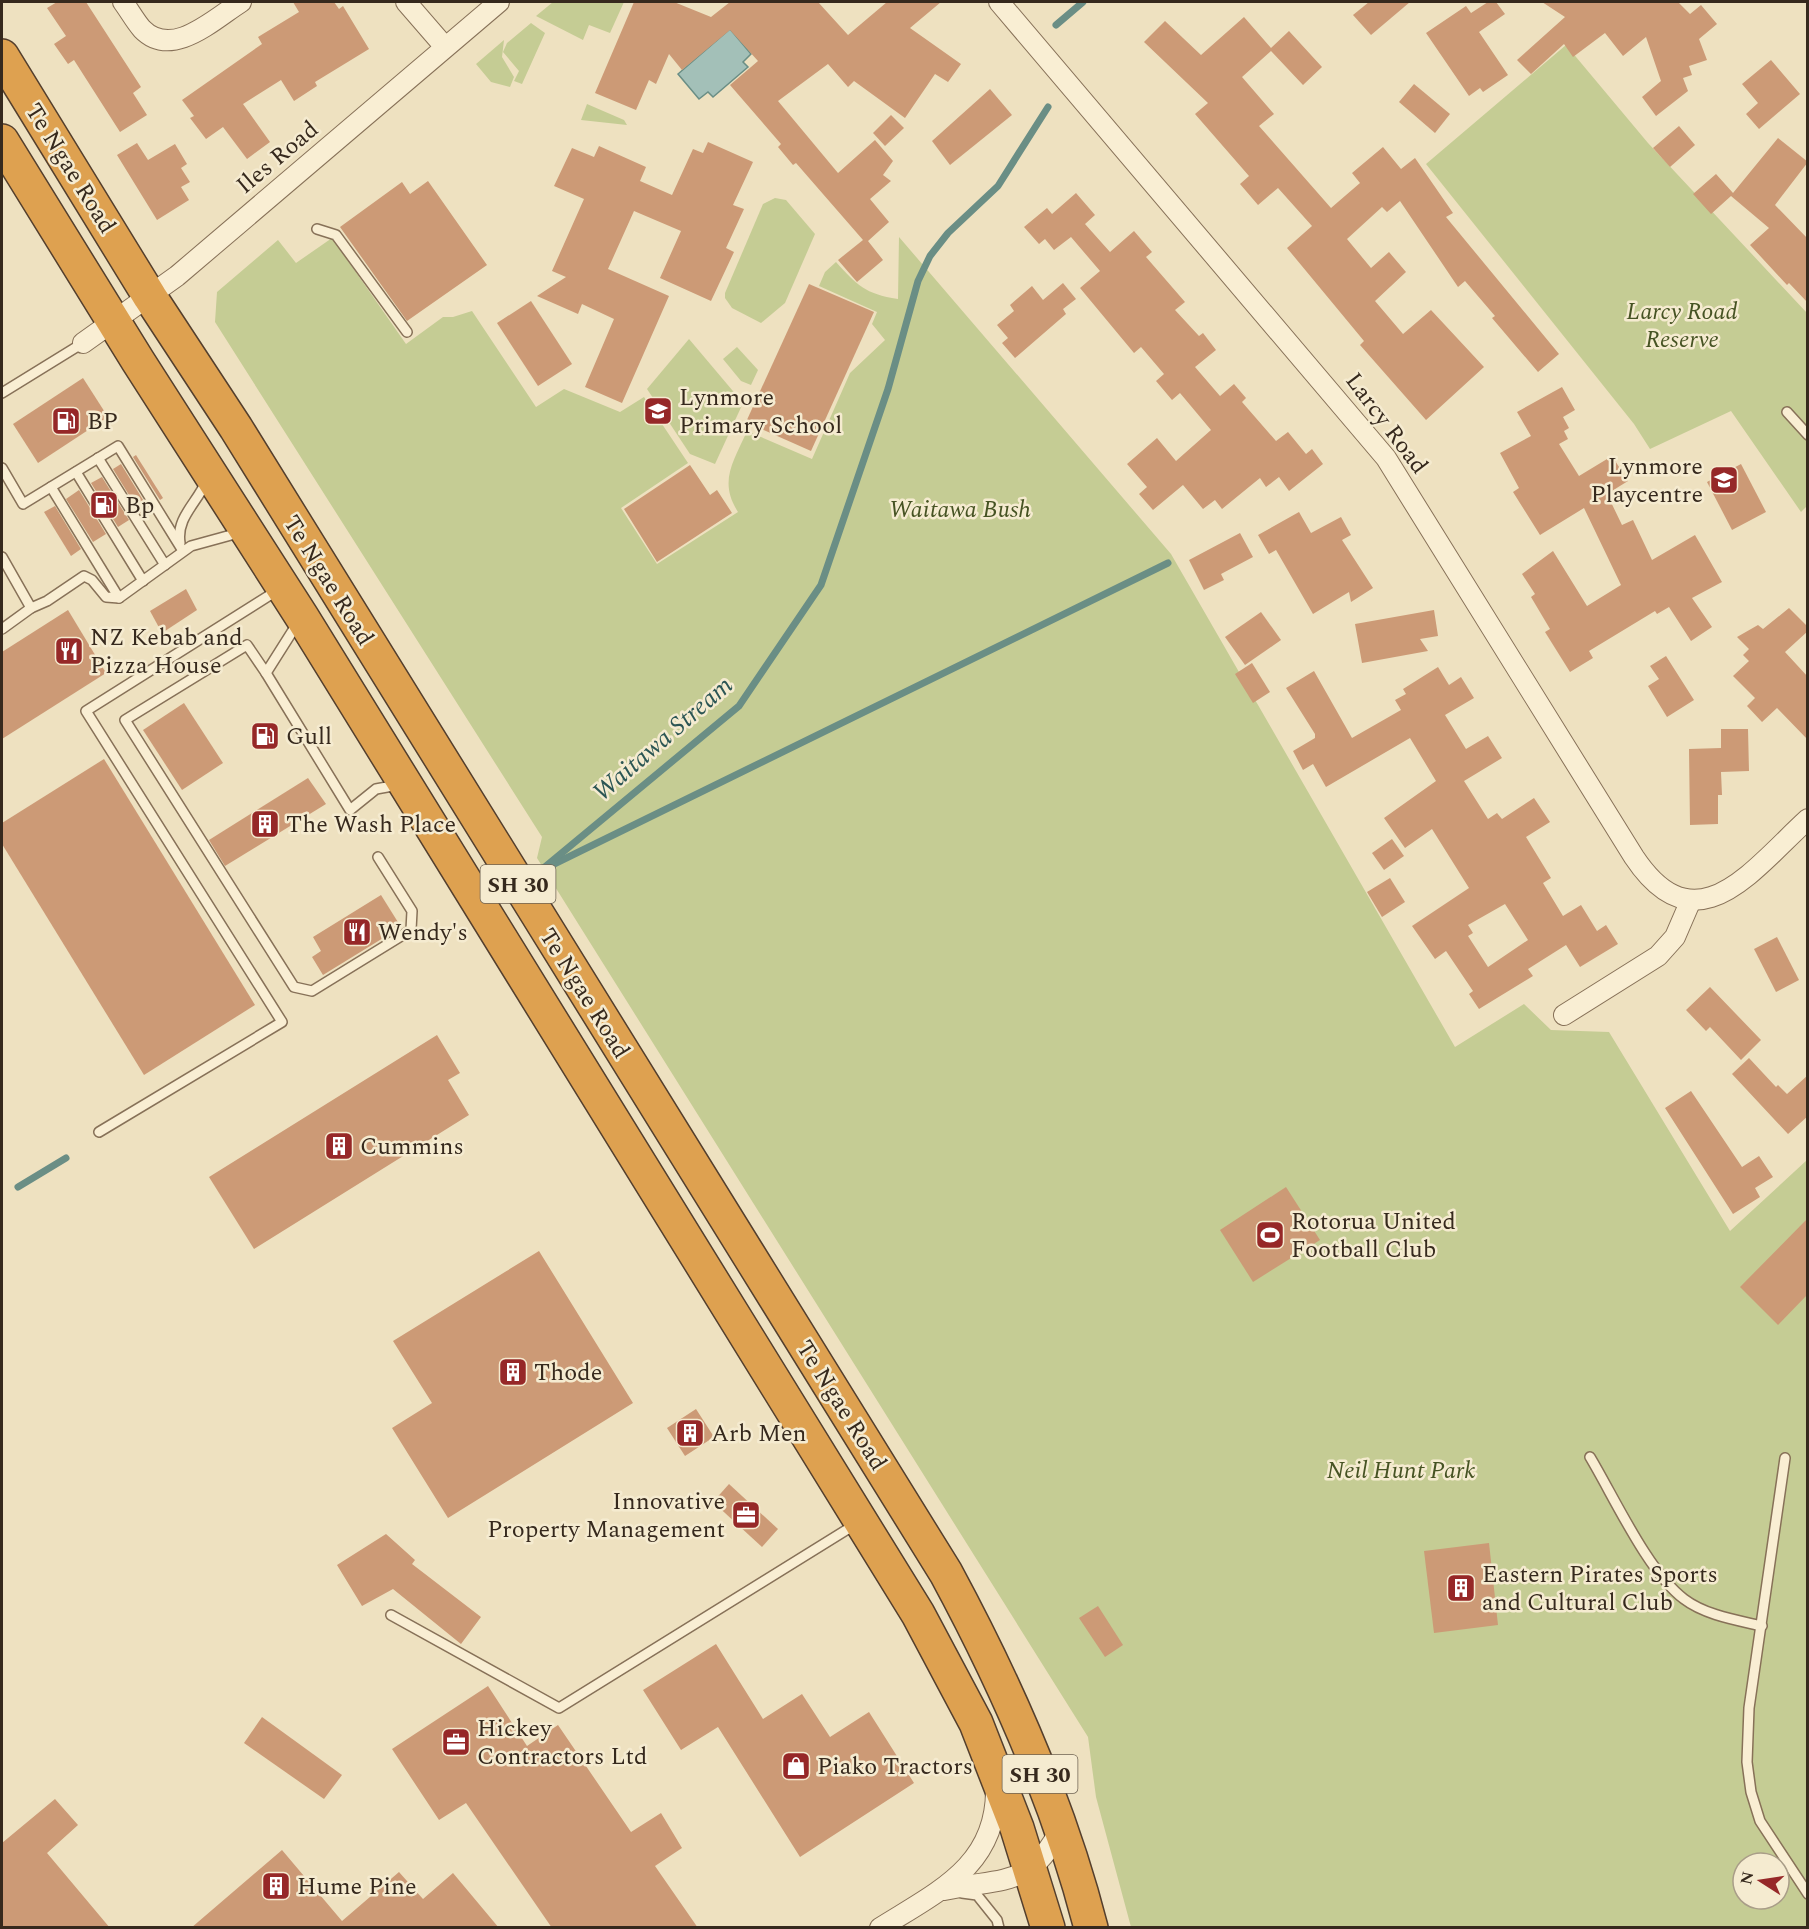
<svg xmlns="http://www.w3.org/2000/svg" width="1809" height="1929" font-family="Spectral,serif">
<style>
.green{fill:#c5cc94;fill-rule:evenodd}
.water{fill:#a3c0b8;stroke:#6a8e85;stroke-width:1.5}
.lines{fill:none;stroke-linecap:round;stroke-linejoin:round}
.stream{stroke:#6a8e85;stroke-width:7}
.building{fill:#cc9a76;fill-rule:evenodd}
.lane-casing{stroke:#877158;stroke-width:12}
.street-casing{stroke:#877158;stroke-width:22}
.highway-casing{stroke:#543f2d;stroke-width:36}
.lane{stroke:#f9eed3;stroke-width:9}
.street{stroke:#f9eed3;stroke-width:20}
.highway{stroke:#dea150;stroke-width:33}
.labels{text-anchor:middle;stroke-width:5;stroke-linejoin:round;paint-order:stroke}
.shield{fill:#f5ebd0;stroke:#6f6353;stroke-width:1.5}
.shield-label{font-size:22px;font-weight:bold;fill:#36291d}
.street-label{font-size:24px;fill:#36291d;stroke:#f5ebd0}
.park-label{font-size:24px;font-style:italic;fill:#465323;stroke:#f5ebd0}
.poi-label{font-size:24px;fill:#36291d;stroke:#f5ebd0;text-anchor:start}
.water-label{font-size:26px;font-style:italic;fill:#2c5654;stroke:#f5ebd0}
</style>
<rect width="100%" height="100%" fill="#eee1c0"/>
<g class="green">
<path d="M553 2H624L610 33 589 25 583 40 536 16Z"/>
<path d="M531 23 545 33 522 84 514 81 519 71 503 52 507 43Z"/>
<path d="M504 40 502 57 514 77 510 87 491 82 476 64Z"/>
<path d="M1566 45 1648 143 1807 313V506L1801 512 1731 411 1650 449 1634 424 1426 164Z"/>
<path d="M587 104 624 120 627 125 581 120Z"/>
<path d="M775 198 786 200 815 234 785 303 761 323 732 308 725 298V293L763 204Z"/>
<path d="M899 237 1171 554 1455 1047 1524 1004 1551 1030 1609 1032 1730 1231 1807 1160V1927H1131L1096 1797 1088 1737 537 858 542 837 215 322 217 292 278 240 296 263 332 238 406 344 443 317H453L472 311 536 407 564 389 620 412 644 397 688 463 621 508 657 564 738 512C718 481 734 461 747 431L812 459 850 373 885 340 872 324 877 312 819 286 825 272 836 262C857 285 865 294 898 299ZM1743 1863H1779V1899H1743Z"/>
<path d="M689 339 743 403 715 464 690 454 647 389Z"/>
<path d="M737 347 758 370 751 385 741 381 723 359Z"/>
</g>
<path class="water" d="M730 29 751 54 743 62 748 67 713 97 708 92 699 99 678 74Z"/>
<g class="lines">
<g class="stream">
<path d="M1056 25 1083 2"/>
<path d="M548 867 1168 563"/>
<path d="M534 876 739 706 821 585 888 389 918 281 930 256 948 233 998 186 1048 107"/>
<path d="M18 1187 66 1158"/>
</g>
</g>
<g class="building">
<path d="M57 2H86L141 87 133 93 147 115 120 132 74 60 68 64 54 44 66 36 47 8Z"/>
<path d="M293 2H334L339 9 343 6 369 49 315 82 317 86 294 101 281 80 243 104 270 142 247 159 223 127 206 139 190 118 194 116 182 100 262 44 258 37 299 12Z"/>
<path d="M634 2H674L711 17 730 2H818L848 35 887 2H941L910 28 961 64 948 82 935 74 905 118 854 81 848 87 828 64 778 101 838 173 875 140 893 161 883 175 891 181 870 199 889 222 868 241 883 260 857 282 838 260 863 240 796 163 793 165 778 147 781 144 730 85 758 61 730 30 682 70 669 54 656 84 649 80 636 110 595 93Z"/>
<path d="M1369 2H1410L1371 35 1353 15Z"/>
<path d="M1488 2H1496L1505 14 1479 32 1508 75 1483 92 1480 88 1469 96 1426 33 1466 6 1471 13Z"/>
<path d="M1542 2H1678L1690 14 1701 5 1717 24 1699 39 1707 60 1689 66 1692 75 1683 78 1688 91 1656 116 1642 97 1661 81 1646 37 1623 56 1605 33 1573 57 1564 44 1531 74 1517 60 1565 17Z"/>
<path d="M1244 17 1271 48 1289 31 1322 67 1303 85 1271 51 1242 77 1274 114 1259 126 1331 208 1360 183 1352 173 1383 147 1401 169 1415 158 1453 213 1446 217 1559 354 1538 372 1492 318 1495 316 1465 281 1458 287 1400 201 1387 212 1382 207 1347 239 1371 268 1389 252 1406 272 1375 301 1403 334 1431 310 1484 367 1426 420 1360 345 1364 341 1287 248 1312 226 1278 188 1258 205 1240 184 1249 176 1195 114 1208 103 1144 42 1165 21 1201 55Z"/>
<path d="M1771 60 1800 94 1759 129 1746 114 1758 103 1742 84Z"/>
<path d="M1414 84 1450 114 1435 133 1399 102Z"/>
<path d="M990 89 1012 115 950 165 932 141Z"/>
<path d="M891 115 904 128 885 146 873 133Z"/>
<path d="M1679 126 1695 145 1670 167 1653 148Z"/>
<path d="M1778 138 1808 162 1775 205 1808 239V303L1789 283 1787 285 1750 245 1769 228 1731 196 1711 214 1693 194 1716 174 1733 193Z"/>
<path d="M708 142 753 162 733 205 744 209 726 248 734 252 711 301 660 278 681 231 634 211 608 269 669 296 622 403 585 387 614 319 582 304 578 314 537 296 566 277 552 271 584 199 554 186 572 148 594 157 599 146 646 167 640 181 672 195 693 149 703 153Z"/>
<path d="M137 143 148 160 175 144 187 164 181 168 190 182 181 187 189 200 157 220 117 155Z"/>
<path d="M428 181 487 265 407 321 340 227 402 182 410 194Z"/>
<path d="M1076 193 1095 215 1085 224 1110 252 1134 231 1152 252 1146 257 1185 302 1175 310 1199 336 1203 333 1216 350 1195 367 1220 396 1234 384 1246 398 1242 402 1276 441 1288 432 1306 454 1312 449 1323 464 1289 491 1279 477 1266 487 1260 478 1222 509 1215 500 1203 509 1183 485 1153 510 1139 494 1147 487 1127 464 1157 438 1176 461 1211 430 1180 393 1172 400 1156 381 1164 374 1141 347 1134 353 1080 288 1100 271 1071 237 1054 250 1045 239 1039 244 1024 227 1047 208 1052 214Z"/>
<path d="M1063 283 1076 299 1063 309 1066 314 1015 358 1002 343 1008 338 997 325 1014 311 1010 305 1032 286 1043 300Z"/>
<path d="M809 284 874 312 811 451 746 422Z"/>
<path d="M531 301 572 364 538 386 497 323Z"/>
<path d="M83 378 108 417 38 463 13 424Z"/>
<path d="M1562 387 1575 410 1563 417 1569 428 1564 431 1568 439 1559 444 1579 476 1612 456 1628 481 1607 494 1622 525 1633 520 1652 560 1695 535 1722 582 1692 598 1712 627 1691 641 1669 607 1657 614 1655 611 1589 651 1593 658 1570 672 1545 632 1550 629 1531 597 1535 594 1522 574 1553 551 1587 606 1621 585 1584 508 1540 535 1513 492 1519 488 1500 453 1531 436 1517 412Z"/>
<path d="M136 455 163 498 160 500 133 457Z"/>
<path d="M121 464 148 508 140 513 113 469Z"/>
<path d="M1741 464 1766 512 1732 530 1707 482Z"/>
<path d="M690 465 710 495 717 490 732 513 657 562 624 509Z"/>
<path d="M102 477 129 520 118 527 91 483Z"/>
<path d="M79 490 106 534 93 542 66 499Z"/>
<path d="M55 506 81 549 71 556 44 512Z"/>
<path d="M1299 512 1311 533 1341 517 1351 535 1342 540 1373 588 1351 602 1349 592 1313 614 1276 550 1269 554 1258 535Z"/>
<path d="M1240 533 1253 557 1221 574 1224 580 1204 590 1189 560Z"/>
<path d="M186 589 197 610 162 633 150 611Z"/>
<path d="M1789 608 1808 627V631L1785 652 1808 677V740L1777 708 1762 722 1747 706 1755 698 1733 676 1749 661 1743 655 1749 649 1737 637 1758 625 1763 629Z"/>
<path d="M68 610 106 673 2 739V652Z"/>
<path d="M1434 610 1438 636 1420 639 1428 651 1362 663 1355 624Z"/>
<path d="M1261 612 1281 640 1245 665 1225 637Z"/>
<path d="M1666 656 1694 700 1667 717 1648 686 1659 679 1650 666Z"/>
<path d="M1252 663 1270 692 1253 703 1235 674Z"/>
<path d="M1438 667 1449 685 1461 677 1474 698 1445 715 1466 749 1488 736 1502 758 1464 781 1488 819 1497 813 1502 819 1534 798 1550 822 1526 837 1551 878 1543 883 1563 916 1581 905 1597 931 1606 925 1618 944 1580 967 1566 945 1528 969 1533 976 1479 1009 1469 994 1473 991 1446 951 1435 959 1412 926 1469 888 1432 829 1405 848 1384 818 1436 781 1410 738 1326 787 1313 764 1303 770 1293 751 1315 738V734L1286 688 1314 671 1352 738 1401 710 1395 700 1406 694 1403 689ZM1505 904 1528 940 1488 967 1468 936 1473 933 1468 925Z"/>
<path d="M184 703 223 763 182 790 143 730Z"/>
<path d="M1721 729H1748L1749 771 1721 772 1722 795H1718V824L1690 825 1689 749 1721 748Z"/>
<path d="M104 759 255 1005 144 1075 2 844V823Z"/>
<path d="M308 778 326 804 225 866 209 840Z"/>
<path d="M1392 839 1404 856 1384 870 1372 853Z"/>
<path d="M1390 878 1405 902 1382 917 1367 892Z"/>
<path d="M381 895 401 927 323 975 312 957 321 951 313 937Z"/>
<path d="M1777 937 1799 980 1776 992 1754 949Z"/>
<path d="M1710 987 1761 1040 1741 1060 1710 1027 1706 1031 1686 1010Z"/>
<path d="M437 1035 460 1073 448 1080 469 1115 254 1249 209 1177Z"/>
<path d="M1749 1058 1776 1087 1778 1085 1787 1094 1808 1075V1116L1788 1134 1732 1074Z"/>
<path d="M1691 1091 1742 1167 1759 1156 1773 1177 1755 1188 1760 1197 1733 1214 1665 1108Z"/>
<path d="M1286 1187 1320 1240 1253 1282 1220 1230Z"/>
<path d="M1808 1218V1294L1778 1325 1740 1287Z"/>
<path d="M539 1251 633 1403 448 1518 392 1428 432 1403 393 1341Z"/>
<path d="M696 1409 714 1437 685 1456 667 1428Z"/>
<path d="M729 1484 778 1529 762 1547 713 1502Z"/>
<path d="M386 1534 415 1560 412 1564 481 1617 461 1644 393 1589 362 1606 337 1565Z"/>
<path d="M1489 1543 1498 1625 1434 1633 1424 1551Z"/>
<path d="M1098 1606 1123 1645 1105 1657 1079 1618Z"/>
<path d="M716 1644 763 1719 802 1694 830 1737 869 1712 914 1783 800 1857 718 1727 681 1750 643 1690Z"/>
<path d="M488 1686 527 1746 558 1725 631 1832 661 1813 682 1848 655 1866 698 1928H552L466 1803 439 1820 392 1749Z"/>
<path d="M262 1717 342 1775 324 1799 244 1743Z"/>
<path d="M55 1799 78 1825 47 1853 110 1928H2V1843Z"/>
<path d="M282 1850 342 1921 399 1872 423 1899 453 1873 499 1928H191Z"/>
</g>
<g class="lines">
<g class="lane-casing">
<g id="lane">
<path d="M317 229 336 235 407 332"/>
<path d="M2 393 83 343"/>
<path d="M1787 412 1808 435"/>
<path d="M98 458 165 565"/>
<path d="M2 468 23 504 118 446 183 551"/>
<path d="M76 472 143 581"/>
<path d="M51 487 119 598"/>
<path d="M180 543C176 518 196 504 206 482"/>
<path d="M2 557 31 608 2 629"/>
<path d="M31 608 47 601 84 576 92 580 106 597 119 598 191 546 242 532"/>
<path d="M297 624 266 673 247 645 125 720 294 987 312 991 411 930 412 911 378 857"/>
<path d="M266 673 350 810 376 789 398 785"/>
<path d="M99 1132 282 1022 86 711 278 590"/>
<path d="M1590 1457C1614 1497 1648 1572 1684 1599 1705 1615 1736 1620 1762 1626"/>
<path d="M1785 1458 1749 1708 1747 1762 1751 1792 1760 1821 1808 1894"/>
<path d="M391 1615 559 1708 856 1524"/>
<path d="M962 1893 977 1895 997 1920 999 1928"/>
</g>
</g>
<g class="street-casing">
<g id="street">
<path d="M123 2C129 10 135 21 142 29 172 60 214 19 241 2"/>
<path d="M406 2 445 47"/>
<path d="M999 2 1386 458 1634 857C1696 950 1752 870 1808 819"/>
<path d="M83 343 177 276 499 2"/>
<path d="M1564 1015 1658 956 1675 937 1691 900"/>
<path d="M944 1890C1003 1877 1030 1889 1061 1828"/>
<path d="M880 1928C937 1892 997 1866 996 1789"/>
</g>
</g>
<g class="highway-casing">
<g id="highway">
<path d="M2 56 150 297 236 428 946 1573C1007 1686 1059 1803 1091 1928"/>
<path d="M2 141 138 361 302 617 918 1614 976 1723 1017 1828 1048 1928"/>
</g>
</g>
<use href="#lane" class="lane"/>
<use href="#street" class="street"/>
<use href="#highway" class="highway"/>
</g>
<defs>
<g id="school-square" transform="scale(1.5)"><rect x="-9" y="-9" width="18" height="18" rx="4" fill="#962828" stroke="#f5ebd0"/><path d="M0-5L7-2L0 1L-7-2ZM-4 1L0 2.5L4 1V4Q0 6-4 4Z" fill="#fff"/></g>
<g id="fuel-square" transform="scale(1.5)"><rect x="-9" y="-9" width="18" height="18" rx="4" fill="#962828" stroke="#f5ebd0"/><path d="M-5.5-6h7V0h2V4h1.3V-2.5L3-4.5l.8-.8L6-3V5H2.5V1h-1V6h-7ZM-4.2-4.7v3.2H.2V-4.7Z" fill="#fff"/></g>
<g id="restaurant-square" transform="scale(1.5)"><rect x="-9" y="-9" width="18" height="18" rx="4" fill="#962828" stroke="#f5ebd0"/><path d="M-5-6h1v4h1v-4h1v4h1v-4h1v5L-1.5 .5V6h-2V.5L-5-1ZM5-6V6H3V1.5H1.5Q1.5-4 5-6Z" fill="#fff"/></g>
<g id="building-square" transform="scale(1.5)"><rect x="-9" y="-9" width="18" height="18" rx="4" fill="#962828" stroke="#f5ebd0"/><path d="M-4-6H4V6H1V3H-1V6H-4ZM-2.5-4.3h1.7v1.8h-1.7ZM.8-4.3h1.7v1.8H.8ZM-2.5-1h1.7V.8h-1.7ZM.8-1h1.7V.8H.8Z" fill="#fff"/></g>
<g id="stadium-square" transform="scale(1.5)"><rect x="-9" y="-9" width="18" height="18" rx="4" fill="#962828" stroke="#f5ebd0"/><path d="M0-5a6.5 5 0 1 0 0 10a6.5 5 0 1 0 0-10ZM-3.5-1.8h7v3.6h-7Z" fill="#fff"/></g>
<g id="office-square" transform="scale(1.5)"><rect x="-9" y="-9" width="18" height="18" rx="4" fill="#962828" stroke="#f5ebd0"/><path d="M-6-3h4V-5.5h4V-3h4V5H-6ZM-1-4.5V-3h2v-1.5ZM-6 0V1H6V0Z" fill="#fff"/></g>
<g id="shop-square" transform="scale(1.5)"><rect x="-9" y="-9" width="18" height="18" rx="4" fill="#962828" stroke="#f5ebd0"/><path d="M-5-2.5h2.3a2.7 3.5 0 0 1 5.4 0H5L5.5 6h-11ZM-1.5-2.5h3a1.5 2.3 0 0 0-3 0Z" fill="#fff"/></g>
</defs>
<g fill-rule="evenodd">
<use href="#school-square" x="658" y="411"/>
<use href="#fuel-square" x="66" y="421"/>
<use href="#school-square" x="1724" y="480"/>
<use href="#fuel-square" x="104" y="505"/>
<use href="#restaurant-square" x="69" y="651"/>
<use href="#fuel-square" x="265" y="736"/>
<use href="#building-square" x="265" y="824"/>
<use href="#restaurant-square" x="357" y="932"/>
<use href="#building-square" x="339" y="1146"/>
<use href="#stadium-square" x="1270" y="1235"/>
<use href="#building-square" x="513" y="1372"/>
<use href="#building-square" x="690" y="1433"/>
<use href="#office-square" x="746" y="1515"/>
<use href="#building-square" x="1461" y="1588"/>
<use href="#office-square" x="456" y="1742"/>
<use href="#shop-square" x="796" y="1766"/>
<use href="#building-square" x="276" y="1886"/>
</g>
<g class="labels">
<g class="shield">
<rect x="480.5" y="865" width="75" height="38" rx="4.5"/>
<rect x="1002.5" y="1755" width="75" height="38" rx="4.5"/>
</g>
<g class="shield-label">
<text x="518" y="892">SH 30</text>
<text x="1040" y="1782">SH 30</text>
</g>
<g class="street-label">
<text transform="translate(277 157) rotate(-40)" y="8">Iles Road</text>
<text transform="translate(71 168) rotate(58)" y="8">Te Ngae Road</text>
<text transform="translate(1387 423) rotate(53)" y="8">Larcy Road</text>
<text transform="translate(329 580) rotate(58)" y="8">Te Ngae Road</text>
<text transform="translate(585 993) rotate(58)" y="8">Te Ngae Road</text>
<text transform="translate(842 1405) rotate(58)" y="8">Te Ngae Road</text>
</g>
<g class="park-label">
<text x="1682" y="319">Larcy Road<tspan x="1682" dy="28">Reserve</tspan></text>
<text x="960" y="517">Waitawa Bush</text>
<text x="1401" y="1478">Neil Hunt Park</text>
</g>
<g class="poi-label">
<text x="679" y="405">Lynmore<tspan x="679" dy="28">Primary School</tspan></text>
<text x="87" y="429">BP</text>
<text x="1703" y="474" text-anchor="end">Lynmore<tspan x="1703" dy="28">Playcentre</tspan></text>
<text x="125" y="513">Bp</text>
<text x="90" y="645">NZ Kebab and<tspan x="90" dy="28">Pizza House</tspan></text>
<text x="286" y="744">Gull</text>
<text x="286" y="832">The Wash Place</text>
<text x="378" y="940">Wendy's</text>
<text x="360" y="1154">Cummins</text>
<text x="1291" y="1229">Rotorua United<tspan x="1291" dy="28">Football Club</tspan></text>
<text x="534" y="1380">Thode</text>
<text x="711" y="1441">Arb Men</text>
<text x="725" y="1509" text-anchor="end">Innovative<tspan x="725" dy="28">Property Management</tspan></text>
<text x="1482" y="1582">Eastern Pirates Sports<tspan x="1482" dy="28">and Cultural Club</tspan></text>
<text x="477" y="1736">Hickey<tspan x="477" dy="28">Contractors Ltd</tspan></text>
<text x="817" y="1774">Piako Tractors</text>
<text x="297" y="1894">Hume Pine</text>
</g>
<g class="water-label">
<text transform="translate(662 738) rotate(-41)" y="9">Waitawa Stream</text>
</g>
</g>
<rect width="1809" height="1929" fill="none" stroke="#36291d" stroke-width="6"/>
<g transform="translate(1761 1881) rotate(282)"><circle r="28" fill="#f5ebd0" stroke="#a99d88" stroke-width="1.5"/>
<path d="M0-4.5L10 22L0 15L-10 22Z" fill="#962828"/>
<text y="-9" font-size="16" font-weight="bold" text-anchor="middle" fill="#36291d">N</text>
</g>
</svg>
